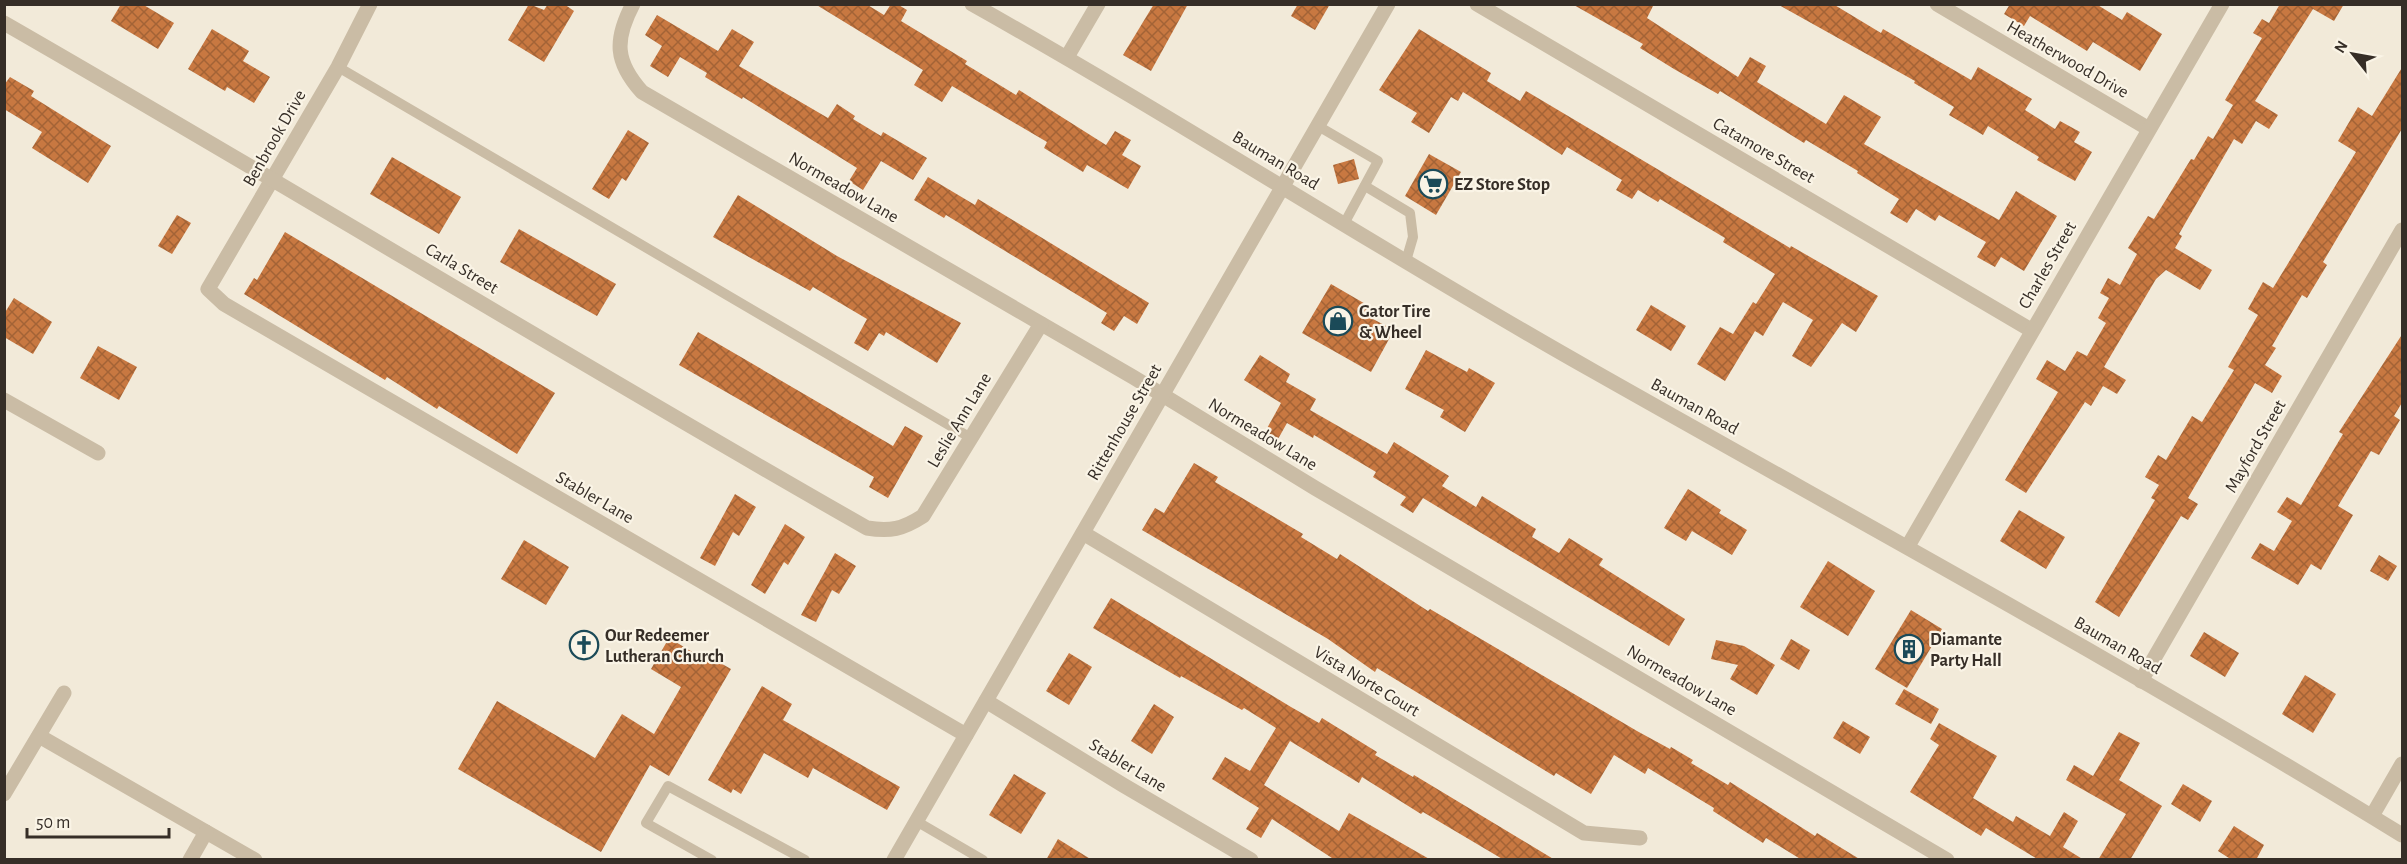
<svg xmlns="http://www.w3.org/2000/svg" width="2407" height="864" font-family="'Alegreya Sans',sans-serif">
<style>
.building{fill:url(#building-cross-hatch)}
.lines{fill:none;stroke-linecap:round;stroke-linejoin:round}
.service{stroke:#cabca5;stroke-width:10}
.minor{stroke:#cabca5;stroke-width:15}
.tertiary{stroke:#cabca5;stroke-width:15}
.labels{text-anchor:middle;stroke-width:4.5;stroke-linejoin:round;paint-order:stroke}
.street-label{font-size:18px;fill:#362e27;stroke:#faf4e6}
.poi-label{font-size:18px;font-weight:bold;fill:#362e27;stroke:#faf4e6;text-anchor:start}
</style>
<defs>
<pattern id="building-cross-hatch" width="8" height="8" patternUnits="userSpaceOnUse" patternTransform="scale(1.5)"><rect width="8" height="8" fill="#c87841"/><path d="M0 0l8 8M0 8l8-8" fill="none" stroke="#a36336"/></pattern>
</defs>
<rect width="100%" height="100%" fill="#f2ead9"/>
<g class="building">
<path d="M121 4H142L174 23 158 49 111 21Z"/>
<path d="M529 4 544 10 548 4H564L574 11 544 62 508 40Z"/>
<path d="M815 4H866L884 15 891 4H897L907 10 901 21 967 61 965 64 1016 95 1019 90 1106 145 1115 131 1131 140 1122 155 1141 166 1128 189 1087 165 1083 172 1044 148 1047 142 952 86 942 102 914 85 923 70Z"/>
<path d="M1154 4H1188L1151 71 1123 55Z"/>
<path d="M1298 4H1330L1315 30 1291 16Z"/>
<path d="M1572 4H1654L1647 18 1738 77 1750 57 1766 66 1757 82 1826 124 1844 95 1881 117 1864 144 1999 220 2016 191 2057 216 2024 271 2001 257 1995 267 1977 257 1986 242 1939 215 1935 221 1916 209 1907 223 1890 213 1899 199 1857 173 1858 171 1806 140 1804 143 1720 91 1718 94 1674 69 1640 48 1643 44Z"/>
<path d="M1777 4H1833L1881 33 1883 29 1971 80 1978 67 2032 99 2025 110 2055 129 2060 121 2080 132 2074 142 2092 152 2075 181 2037 160 2039 157 1988 126 1983 135 1949 115 1954 107 1914 83 1915 81Z"/>
<path d="M2010 4H2096L2122 20 2127 12 2162 34 2140 71 2093 42 2087 51 2030 16 2024 26 2004 14Z"/>
<path d="M2280 4H2344L2334 21 2313 9 2255 101 2278 115 2269 129 2256 121 2242 144 2234 139 2179 234 2182 236 2175 248 2212 270 2200 290 2166 270 2156 279 2104 367 2126 380 2117 394 2103 386 2091 406 2085 402 2026 493 2005 480 2058 392 2036 379 2047 360 2065 371 2077 351 2087 356 2106 323 2098 318 2109 298 2100 293 2108 278 2120 285 2137 254 2128 248 2148 216 2154 219 2191 159 2194 160 2208 136 2213 139 2233 105 2225 100 2262 38 2253 33 2262 19 2269 23Z"/>
<path d="M657 15 718 51 732 29 754 42 739 66 828 118 837 104 855 116 853 119 881 136 883 132 927 158 913 180 881 161 863 190 849 181 857 168 743 97 742 99 705 77 707 73 680 57 668 77 650 66 662 46 645 35Z"/>
<path d="M212 29 249 51 243 61 270 77 254 103 227 87 225 91 188 69Z"/>
<path d="M1419 29 1491 73 1487 81 1520 101 1526 91 1790 248 1791 246 1878 296 1856 332 1842 323 1811 367 1792 356 1813 320 1783 302 1763 336 1755 331 1725 381 1697 364 1720 327 1733 334 1753 302 1756 304 1775 274 1723 242 1725 238 1660 199 1658 202 1638 190 1632 199 1616 190 1622 180 1567 147 1562 155 1463 92 1458 101 1451 97 1429 133 1411 122 1417 113 1379 90Z"/>
<path d="M2403 66V127L2323 262 2327 265 2307 298 2302 295 2272 346 2276 348 2265 365 2282 376 2272 393 2255 383 2188 498 2198 504 2188 520 2181 516 2119 617 2095 602 2155 500 2151 498 2159 485 2145 477 2158 455 2166 460 2192 416 2202 422 2234 370 2228 367 2258 315 2248 309 2263 282 2273 288 2356 152 2338 141 2358 107 2372 116Z"/>
<path d="M10 77 34 91 31 96 111 146 88 183 32 148 42 132 4 109V85Z"/>
<path d="M628 130 649 143 626 181 622 178 609 199 592 189Z"/>
<path d="M1429 154 1461 172 1436 215 1405 196Z"/>
<path d="M392 157 461 197 439 234 370 194Z"/>
<path d="M1354 159 1359 179 1338 184 1333 165Z"/>
<path d="M928 177 975 205 978 199 1149 303 1137 324 1124 316 1114 331 1101 323 1107 313 946 215 944 218 914 200Z"/>
<path d="M738 195 837 256 961 323 937 363 886 332 884 336 879 333 868 351 854 343 867 319 813 287 810 291 713 237Z"/>
<path d="M177 215 191 223 172 254 158 246Z"/>
<path d="M519 229 616 284 597 316 500 262Z"/>
<path d="M285 232 555 393 517 454 439 406 437 409 387 377 385 380 244 294 254 278 257 280Z"/>
<path d="M1331 284 1374 309 1369 317 1394 330 1371 372 1302 333Z"/>
<path d="M14 298 52 322 33 354 4 337V314Z"/>
<path d="M1651 305 1686 326 1671 351 1636 330Z"/>
<path d="M698 332 893 446 905 426 923 436 888 498 869 487 874 477 679 365Z"/>
<path d="M2403 333V401L2394 416 2400 420 2379 455 2371 451 2338 506 2353 515 2321 570 2311 564 2298 585 2251 558 2260 543 2274 551 2292 521 2277 512 2287 497 2301 505 2343 434 2339 432Z"/>
<path d="M98 346 137 367 119 400 80 378Z"/>
<path d="M1426 350 1467 372 1469 368 1495 383 1465 432 1440 417 1444 410 1405 389Z"/>
<path d="M1260 355 1290 374 1286 382 1316 399 1310 410 1387 454 1394 442 1449 476 1442 486 1476 507 1482 496 1536 529 1532 537 1559 553 1569 538 1603 559 1599 565 1685 619 1669 646 1423 498 1413 513 1400 505 1406 497 1373 477 1376 472 1314 435 1313 438 1287 423 1278 439 1265 432 1281 403 1244 380Z"/>
<path d="M1194 463 1218 477 1215 482 1303 534 1301 537 1337 559 1340 554 1428 611 1430 609 1637 731 1670 749 1671 747 1693 760 1691 763 1728 785 1730 782 1815 836 1817 833 1861 860H1802L1766 838 1763 843 1713 811 1714 808 1648 768 1645 774 1614 755 1591 794 1556 773 1554 776 1377 668 1375 672 1328 639 1142 530 1155 508 1164 513Z"/>
<path d="M1688 489 1721 510 1719 513 1747 530 1732 555 1692 531 1686 541 1664 528Z"/>
<path d="M735 494 756 507 739 536 733 532 715 566 700 558Z"/>
<path d="M2019 510 2065 537 2046 569 2000 541Z"/>
<path d="M785 524 805 537 788 565 784 562 765 594 751 585Z"/>
<path d="M524 540 569 567 546 605 501 579Z"/>
<path d="M835 553 856 566 839 594 832 590 816 622 801 615Z"/>
<path d="M2379 555 2397 566 2388 581 2370 571Z"/>
<path d="M1828 561 1875 591 1848 636 1800 607Z"/>
<path d="M1111 598 1291 707 1319 723 1322 718 1377 752 1375 755 1413 777 1414 775 1555 860H1504L1423 812 1421 814 1362 777 1359 783 1290 741 1264 785 1339 831 1349 813 1431 860H1335L1272 819 1261 838 1246 829 1259 808 1212 779 1225 757 1250 771 1276 728 1244 708 1242 710 1181 676 1180 678 1093 628Z"/>
<path d="M1911 610 1942 629 1907 688 1875 669Z"/>
<path d="M2204 632 2239 653 2225 677 2190 656Z"/>
<path d="M669 638 699 656 701 652 731 669 669 776 650 765 601 852 458 769 497 701 595 758 622 714 654 734 681 687 651 669Z"/>
<path d="M1791 639 1810 650 1799 670 1780 659Z"/>
<path d="M1716 640 1744 646 1775 665 1757 695 1730 679 1738 665 1711 659Z"/>
<path d="M1069 653 1092 667 1069 705 1046 691Z"/>
<path d="M2305 675 2336 694 2313 733 2282 714Z"/>
<path d="M762 686 792 704 783 720 900 787 887 810 813 768 808 778 764 753 741 794 733 789 731 793 708 780Z"/>
<path d="M1904 689 1939 709 1931 724 1895 704Z"/>
<path d="M1154 704 1174 717 1152 754 1131 741Z"/>
<path d="M1843 721 1870 737 1860 754 1833 738Z"/>
<path d="M1939 723 1997 756 1973 798 2013 822 2016 816 2050 836 2064 812 2078 821 2063 847 2084 860H2039L1986 828 1981 836 1910 792 1939 745 1930 739Z"/>
<path d="M2119 732 2140 743 2119 780 2162 806 2130 860H2098L2126 814 2066 780 2074 765 2093 776Z"/>
<path d="M1014 774 1046 793 1021 834 989 815Z"/>
<path d="M2183 784 2212 801 2200 822 2171 804Z"/>
<path d="M2234 826 2264 845 2256 860H2232L2218 851Z"/>
<path d="M1058 839 1092 860H1046Z"/>
</g>
<g class="lines">
<g class="service">
<path d="M338 67 971 438"/>
<path d="M1318 126 1378 161 1344 224"/>
<path d="M1365 186 1410 213 1413 237 1406 261"/>
<path d="M916 821 983 860"/>
<path d="M712 860 646 823 668 786 805 860"/>
</g>
<g class="minor">
<path d="M370 4 338 67 208 289 224 304 966 735"/>
<path d="M633 4C614 40 615 62 642 92L1133 377 1315 488 1947 860"/>
<path d="M1477 4 2031 330"/>
<path d="M1937 4 2149 129"/>
<path d="M4 23C293 189 577 363 867 528 890 532 903 529 923 516L1041 324"/>
<path d="M1067 57 1098 4"/>
<path d="M4 400 98 453"/>
<path d="M1083 533 1584 833 1640 838"/>
<path d="M1908 546 2222 4"/>
<path d="M2141 681 2402 230"/>
<path d="M986 701 1123 785 1251 860"/>
<path d="M39 736 255 860"/>
<path d="M4 794 64 693"/>
<path d="M2372 816 2402 764"/>
<path d="M190 860 206 832"/>
</g>
<g class="tertiary">
<path d="M972 4C1183 122 1385 254 1595 372 1865 525 2138 673 2402 835"/>
<path d="M894 860 1388 4"/>
</g>
</g>
<defs>
<g id="supermarket-ring" transform="scale(1.5)"><circle r="9.5" fill="#faf4e6" stroke="#1b4a58" stroke-width="1.5"/><path d="M-6-5.5h2.5l.6 2H6L4.5 2H-2.5L-4.4-4H-6ZM-1.5 3.2a1.3 1.3 0 1 0 .1 0ZM3 3.2a1.3 1.3 0 1 0 .1 0Z" fill="#1b4a58"/></g>
<g id="shop-ring" transform="scale(1.5)"><circle r="9.5" fill="#faf4e6" stroke="#1b4a58" stroke-width="1.5"/><path d="M-5-2.5h2.3a2.7 3.5 0 0 1 5.4 0H5L5.5 6h-11ZM-1.5-2.5h3a1.5 2.3 0 0 0-3 0Z" fill="#1b4a58"/></g>
<g id="church-ring" transform="scale(1.5)"><circle r="9.5" fill="#faf4e6" stroke="#1b4a58" stroke-width="1.5"/><path d="M-1.2-6h2.4v3.5h3.3v2.4h-3.3V6h-2.4V-.1h-3.3v-2.4h3.3Z" fill="#1b4a58"/></g>
<g id="building-ring" transform="scale(1.5)"><circle r="9.5" fill="#faf4e6" stroke="#1b4a58" stroke-width="1.5"/><path d="M-4-6H4V6H1V3H-1V6H-4ZM-2.5-4.3h1.7v1.8h-1.7ZM.8-4.3h1.7v1.8H.8ZM-2.5-1h1.7V.8h-1.7ZM.8-1h1.7V.8H.8Z" fill="#1b4a58"/></g>
</defs>
<g fill-rule="evenodd">
<use href="#supermarket-ring" x="1433" y="184"/>
<use href="#shop-ring" x="1338" y="321"/>
<use href="#church-ring" x="584" y="645"/>
<use href="#building-ring" x="1909" y="649"/>
</g>
<g class="labels">
<g class="street-label">
<text transform="translate(2068 59) rotate(30)" y="6">Heatherwood Drive</text>
<text transform="translate(274 138) rotate(-60)" y="6">Benbrook Drive</text>
<text transform="translate(1764 150) rotate(30)" y="6">Catamore Street</text>
<text transform="translate(1276 160) rotate(31)" y="6">Bauman Road</text>
<text transform="translate(844 187) rotate(30)" y="6">Normeadow Lane</text>
<text transform="translate(2047 265) rotate(-60)" y="6">Charles Street</text>
<text transform="translate(462 268) rotate(31)" y="6">Carla Street</text>
<text transform="translate(1695 406) rotate(29)" y="6">Bauman Road</text>
<text transform="translate(959 420) rotate(-59)" y="6">Leslie Ann Lane</text>
<text transform="translate(1124 422) rotate(-60)" y="6">Rittenhouse Street</text>
<text transform="translate(1263 434) rotate(31)" y="6">Normeadow Lane</text>
<text transform="translate(2255 446) rotate(-60)" y="6">Mayford Street</text>
<text transform="translate(595 497) rotate(30)" y="6">Stabler Lane</text>
<text transform="translate(2118 645) rotate(30)" y="6">Bauman Road</text>
<text transform="translate(1682 680) rotate(30)" y="6">Normeadow Lane</text>
<text transform="translate(1367 681) rotate(31)" y="6">Vista Norte Court</text>
<text transform="translate(1128 765) rotate(31)" y="6">Stabler Lane</text>
</g>
<g class="poi-label">
<text x="1454" y="190">EZ Store Stop</text>
<text x="1359" y="317">Gator Tire<tspan x="1359" dy="21">&amp; Wheel</tspan></text>
<text x="605" y="641">Our Redeemer<tspan x="605" dy="21">Lutheran Church</tspan></text>
<text x="1930" y="645">Diamante<tspan x="1930" dy="21">Party Hall</tspan></text>
</g>
</g>
<rect width="2407" height="864" fill="none" stroke="#362e27" stroke-width="12"/>
<g transform="translate(2353 54) rotate(301)" stroke="#faf4e6" stroke-width="4.5" paint-order="stroke">
<path d="M0-4.5L10 22L0 15L-10 22Z" fill="#362e27"/>
<text y="-9" font-size="16" font-weight="bold" text-anchor="middle" fill="#362e27">N</text>
</g>
<path d="M27 828v9h142v-9" fill="none" stroke="#362e27" stroke-width="3"/>
<text x="36" y="828" font-size="18" fill="#362e27" stroke="#faf4e6" stroke-width="4.5" paint-order="stroke">50 m</text>
</svg>
